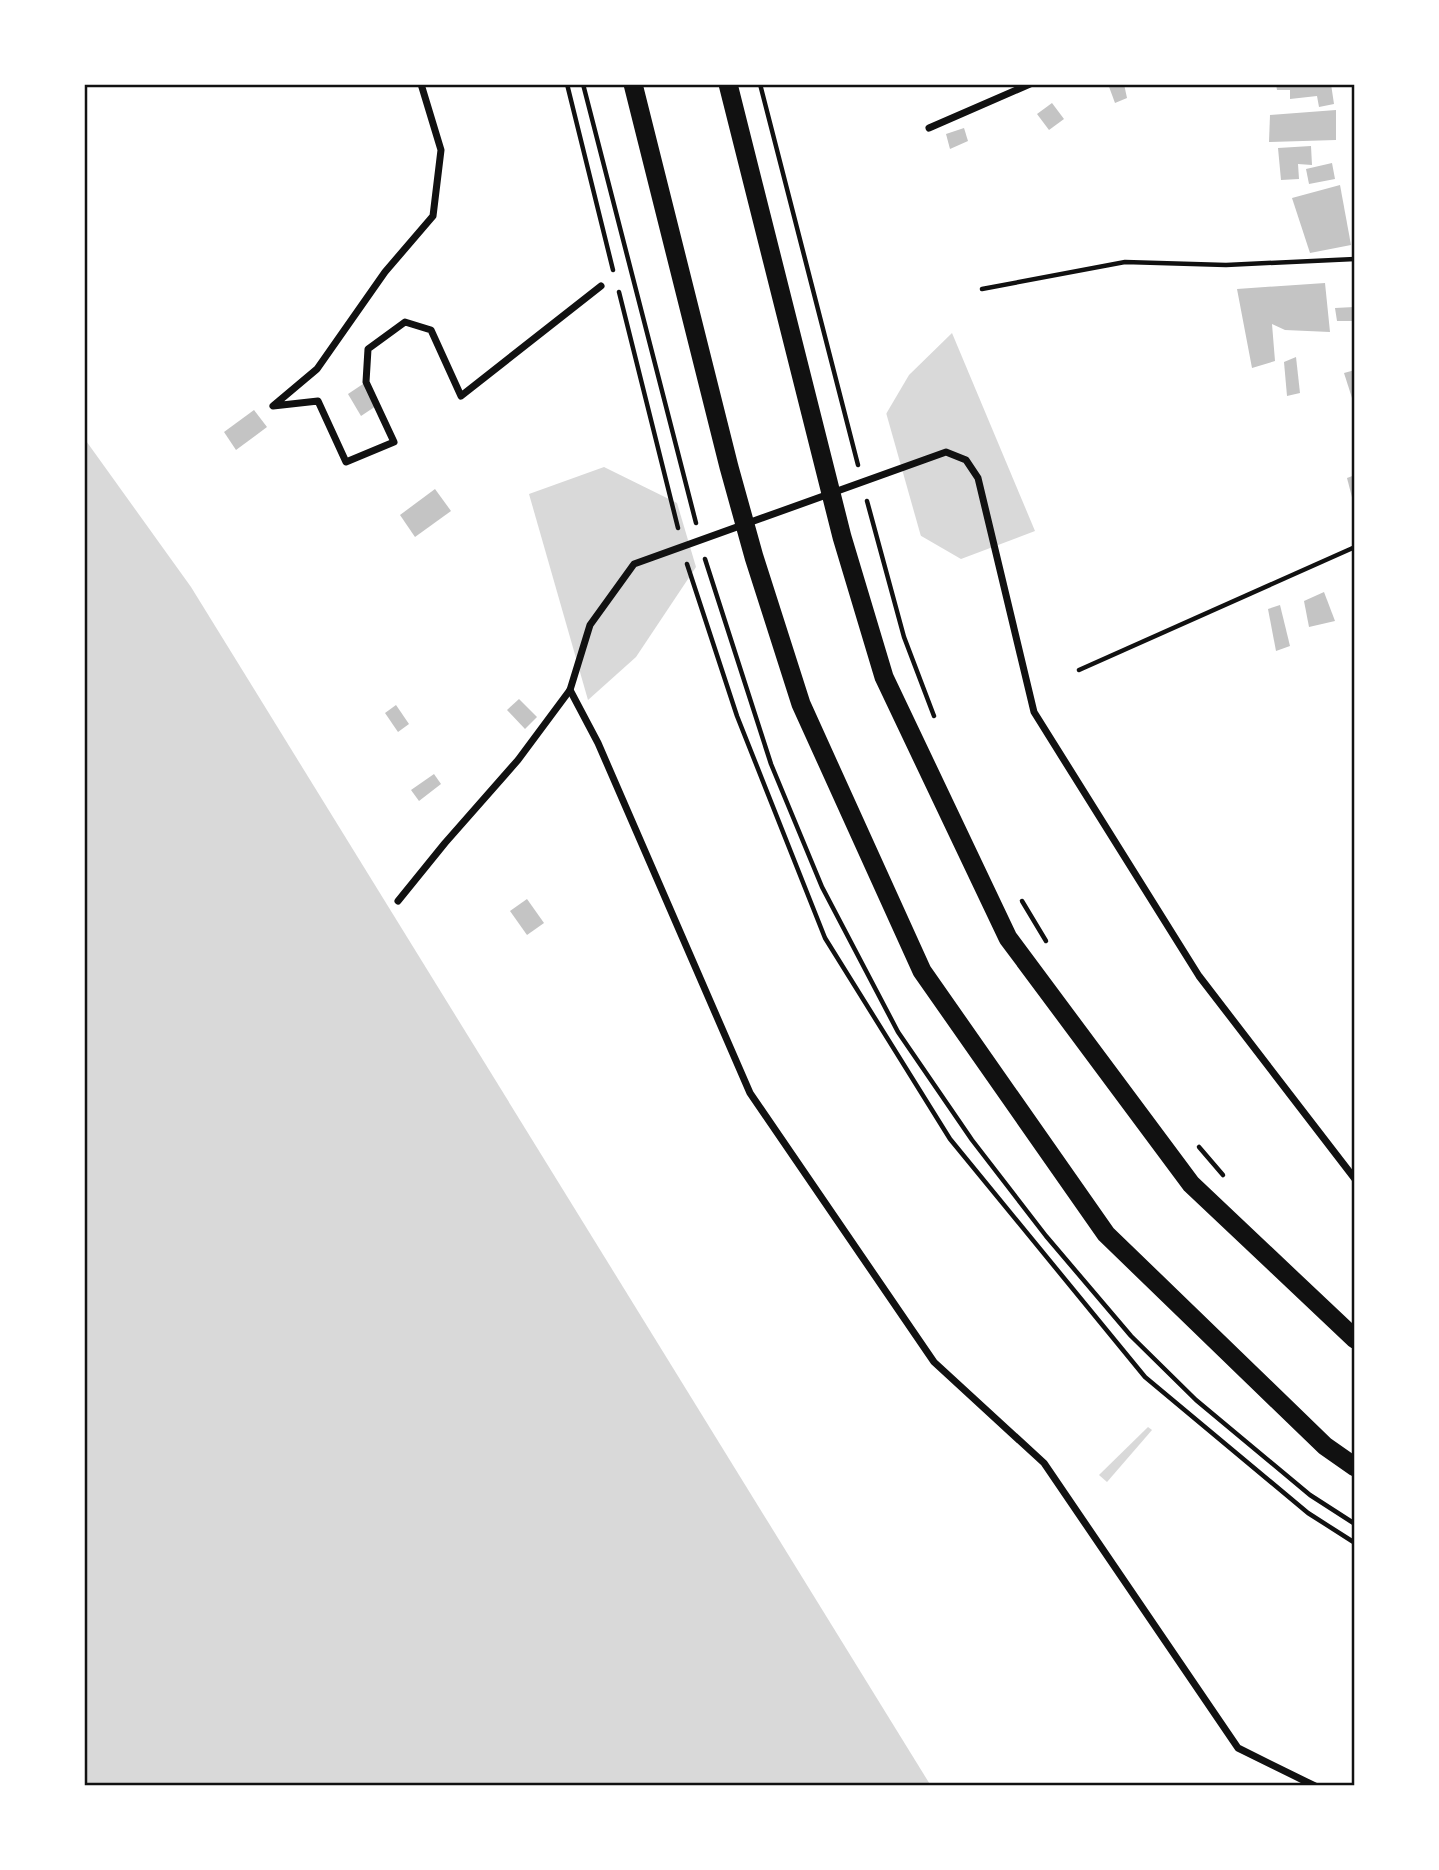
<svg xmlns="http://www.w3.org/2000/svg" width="1439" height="1870" font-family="'Noto Sans',sans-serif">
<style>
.water{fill:#d9d9d9}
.pier{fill:#fff}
.building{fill:#c4c4c4}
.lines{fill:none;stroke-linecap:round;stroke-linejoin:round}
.path{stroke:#111;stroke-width:4.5}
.minor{stroke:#111;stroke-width:7}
.trunk{stroke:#111;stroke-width:19}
.neatline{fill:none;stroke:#111;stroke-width:2.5}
</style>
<rect width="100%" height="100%" fill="#fff"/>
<g class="water">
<path d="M952 333 1035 531 961 559 885 515 866 448 909 375Z"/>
<path d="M84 438 191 587 931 1786H84Z"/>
<path d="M604 467 677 503 696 567 636 657 588 700 529 494Z"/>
<path d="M1148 1427 1152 1430 1107 1482 1099 1475Z"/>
</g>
<path class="pier" d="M885 409 922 540 881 516 862 448Z"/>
<g class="building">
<path d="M1108 84H1124L1127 98 1115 103Z"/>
<path d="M1276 84H1331L1334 104 1319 107 1317 96 1290 99V90H1277Z"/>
<path d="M1052 103 1064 119 1049 130 1037 114Z"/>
<path d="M1336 110V140L1269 142 1270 115Z"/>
<path d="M964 128 968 141 950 149 946 134Z"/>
<path d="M1311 146 1312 165 1298 164 1299 179 1281 180 1278 148Z"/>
<path d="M1332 163 1335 179 1309 184 1306 169Z"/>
<path d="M1340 185 1351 245 1310 253 1292 198Z"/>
<path d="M1325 283 1330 332 1285 330 1272 324 1275 361 1252 368 1237 289Z"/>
<path d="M1354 307V321H1337L1335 308Z"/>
<path d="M1296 357 1300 393 1287 396 1284 362Z"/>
<path d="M1355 370V397L1352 398 1344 373Z"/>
<path d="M366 382 379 404 361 416 348 394Z"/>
<path d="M254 410 267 427 236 450 224 432Z"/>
<path d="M1355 475V505H1354L1347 478Z"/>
<path d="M435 489 451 511 415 537 400 515Z"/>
<path d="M1324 592 1335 621 1309 627 1304 601Z"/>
<path d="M1280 605 1290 646 1276 651 1268 609Z"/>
<path d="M519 699 537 717 525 729 507 710Z"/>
<path d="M396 705 409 724 398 732 385 713Z"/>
<path d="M434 774 441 784 419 801 411 790Z"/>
<path d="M527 899 544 923 527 935 510 911Z"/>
</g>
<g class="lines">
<g class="path">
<path d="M567 84 613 270"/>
<path d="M583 84 696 523"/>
<path d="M760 84 858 465"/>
<path d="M982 289 1125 262 1226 265 1355 259"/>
<path d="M619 292 678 528"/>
<path d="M867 501 904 637 934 716"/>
<path d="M705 559 771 764 822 887 898 1032 972 1140 1046 1236 1131 1336 1196 1400 1310 1495 1355 1524"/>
<path d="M687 564 737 716 825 938 950 1139 1145 1377 1308 1513 1355 1543"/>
<path d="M1079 670 1355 547"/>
<path d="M1022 901 1046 941"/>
<path d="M1199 1147 1223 1175"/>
</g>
<g class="minor">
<path d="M421 84 441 150 433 216 385 272 317 369 273 406 318 401 346 462 394 442 366 382 368 349 405 322 431 330 461 396 601 286"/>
<path d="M929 128 1030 84"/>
<path d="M570 690 598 743 750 1093 934 1362 1044 1463 1238 1748 1315 1786"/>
<path d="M398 901 445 843 518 760 570 690 590 625 634 564 946 452 966 460 978 478 1034 712 1199 976 1355 1179"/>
</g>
<g class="trunk">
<path d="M633 84 729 467 754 557 801 704 922 971 1106 1234 1325 1446 1355 1467"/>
<path d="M728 84 842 537 884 677 1008 938 1191 1184 1355 1339"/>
</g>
</g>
<rect width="1439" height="1870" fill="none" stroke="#ffffff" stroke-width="172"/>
<rect x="86" y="86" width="1267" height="1698" class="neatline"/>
</svg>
